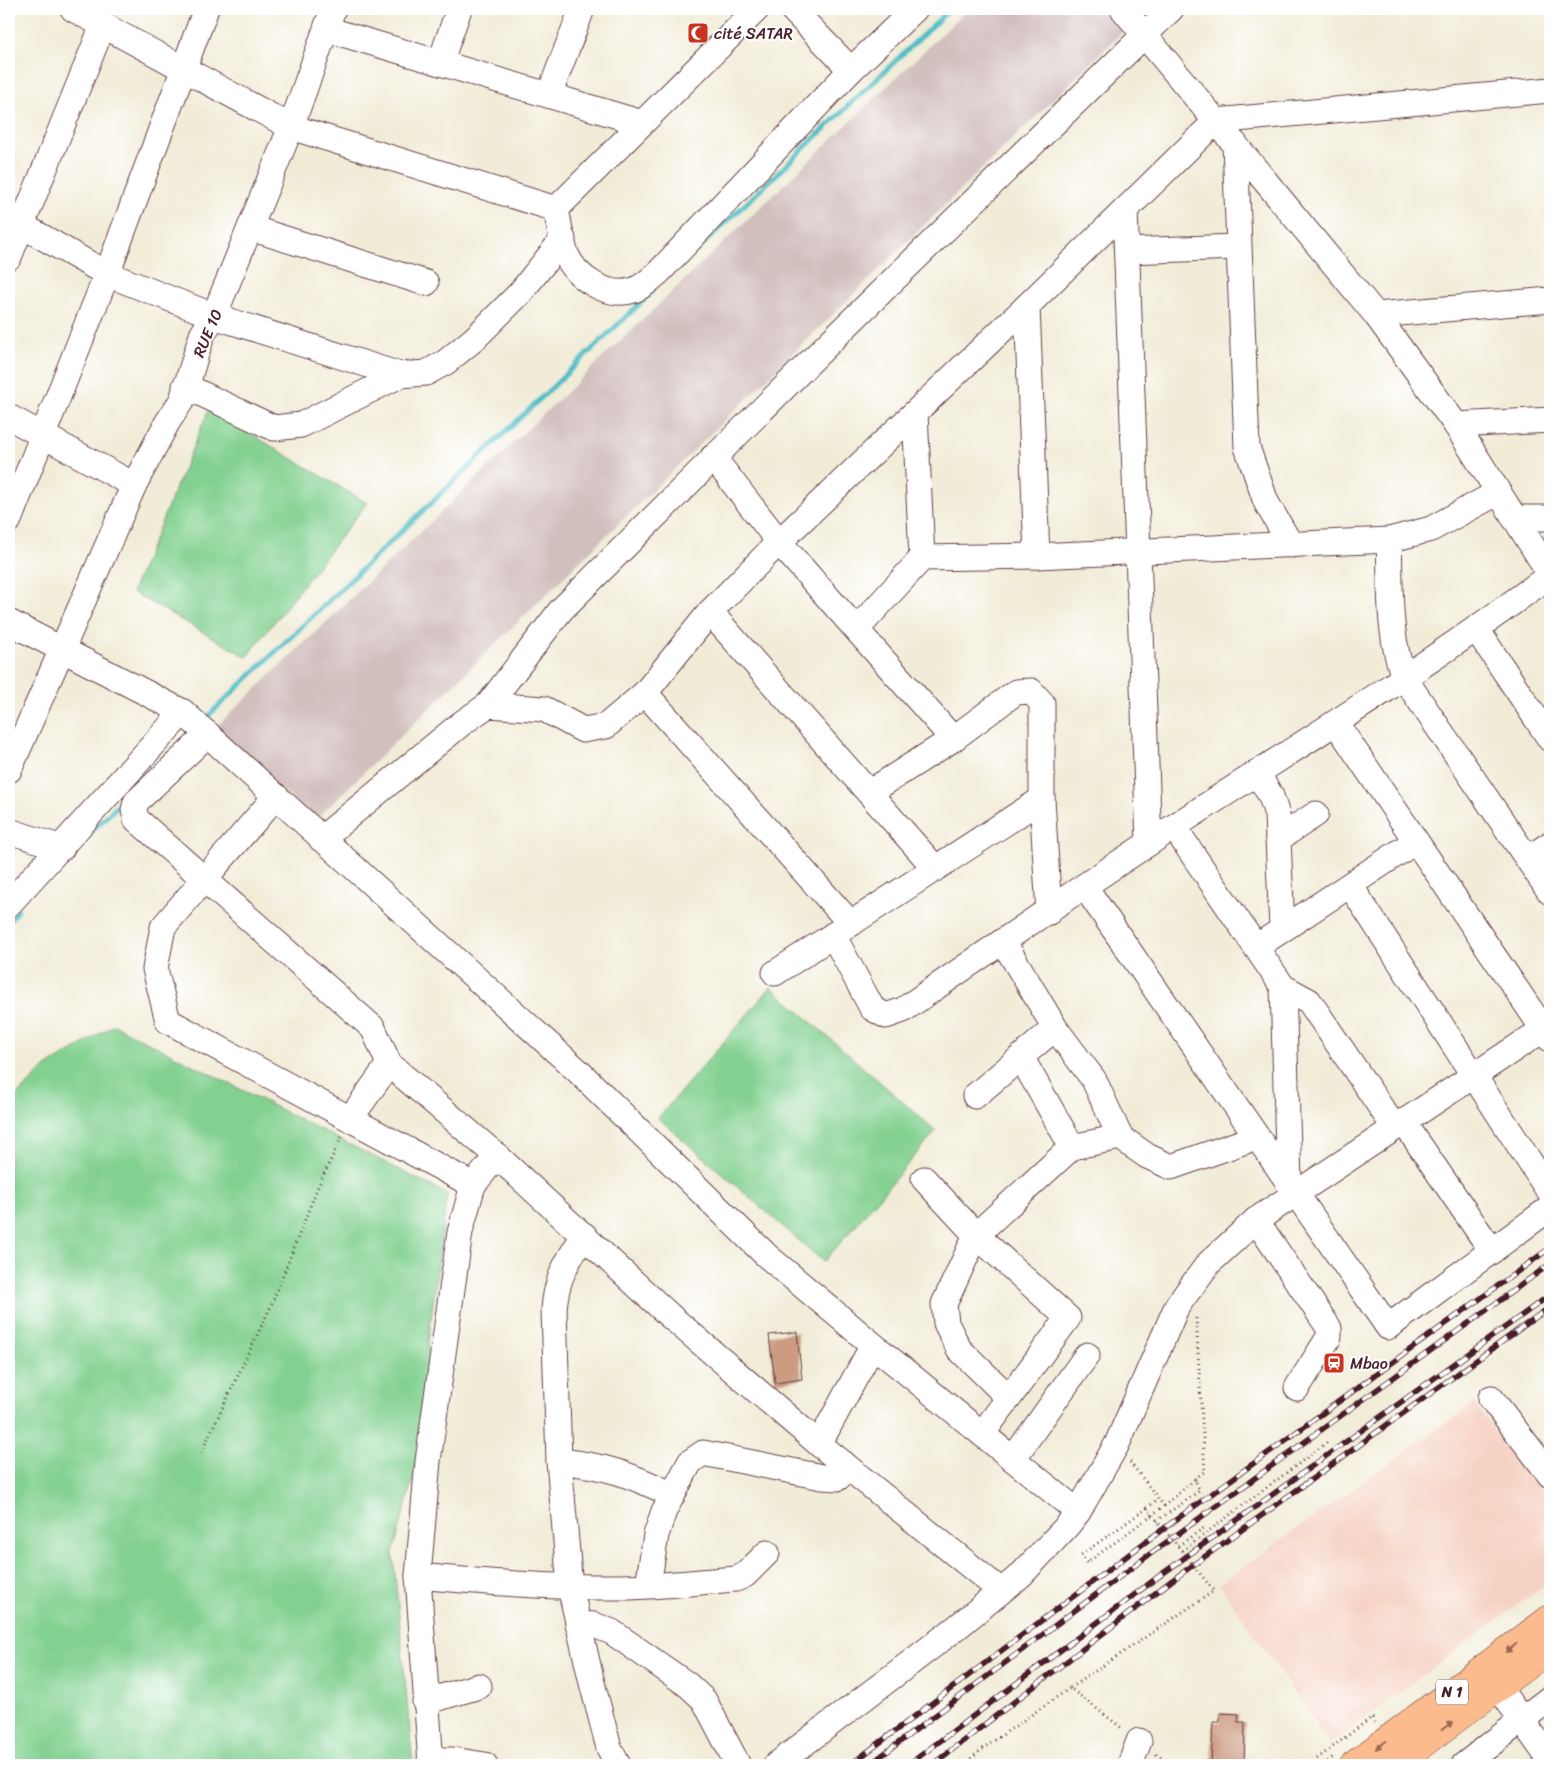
<svg xmlns="http://www.w3.org/2000/svg" width="1559" height="1774" font-family="Sriracha,sans-serif">
<style>
.built{fill:#f6d2c3}
.industrial{fill:#d1bfbd}
.green{fill:#83d191;stroke:#66785e}
.lines{fill:none;stroke-linecap:round;stroke-linejoin:round}
.stream{stroke:#50bec6;stroke-width:5}
.building{fill:#cc9b82}
.minor-casing{stroke:#633e45;stroke-width:27}
.highway-casing{stroke:#633e45;stroke-width:29}
.path{stroke:#633e45;stroke-width:3;stroke-dasharray:1 4;stroke-linecap:butt}
.minor{stroke:#fff;stroke-width:25}
.highway{stroke:#fbbb8d;stroke-width:28}
.rail-casing{stroke:#4a1f2b;stroke-width:5.5}
.rail{stroke:#fff;stroke-width:4;stroke-dasharray:11;stroke-linecap:butt}
.path-bridge{stroke:#633e45;stroke-width:3;stroke-dasharray:1 4;stroke-linecap:butt}
.oneway{fill:#9a6557}
.labels{text-anchor:middle;stroke-width:4;stroke-linejoin:round;paint-order:stroke}
.shield{fill:#fff;stroke:#80626b;stroke-width:1}
.shield-label{font-size:15px;font-weight:bold;fill:#4a1f2b}
.poi-label{font-size:16px;fill:#4a1f2b;stroke:#fff;text-anchor:start}
.street-label{font-size:16px;fill:#4a1f2b;stroke:#fff}
</style>
<rect width="100%" height="100%" fill="#fff"/>
<filter id="ink" filterUnits="userSpaceOnUse"><feTurbulence type="fractalNoise" baseFrequency=".02" numOctaves="2"/><feDisplacementMap in="SourceGraphic" scale="10" xChannelSelector="R" yChannelSelector="G"/><feConvolveMatrix kernelMatrix="1 2 1 2 8 2 1 2 1" color-interpolation-filters="sRGB"/></filter>
<filter id="wash" filterUnits="userSpaceOnUse"><feTurbulence type="fractalNoise" baseFrequency=".0096" numOctaves="4" result="noise"/><feDisplacementMap in="SourceGraphic" scale="20" xChannelSelector="R" yChannelSelector="G"/><feGaussianBlur stdDeviation="1.12" result="paint"/><feColorMatrix in="noise" values="0 0 0 0 0 0 0 0 0 0 0 0 0 0 0 0 0 1.4 0 .05"/><feComposite in="paint" operator="in"/></filter>
<g filter="url(#wash)">
<rect width="100%" height="100%" fill="#f1ecd7"/>
<path class="built" d="M1474 1403 1550 1502V1581L1330 1744 1219 1584Z"/>
<path class="industrial" d="M968 9H1146L315 820 215 728Z"/>
<g class="green">
<path d="M209 409 367 503 247 657 132 592Z"/>
<path d="M771 987 936 1131 824 1262 658 1118Z"/>
<path d="M114 1025 447 1194 428 1343 431 1411 393 1553 413 1765H9V1103L46 1067Z"/>
</g>
<g class="lines">
<g class="stream">
<path d="M696 251 950 9"/>
<path d="M208 716 651 293"/>
<path d="M165 758 188 735"/>
<path d="M85 838 129 794"/>
<path d="M9 921 18 910"/>
</g>
</g>
<g id="blocks">
<g class="building">
<path d="M797 1332 802 1379 775 1383 769 1335Z"/>
<path d="M1220 1713 1239 1714 1238 1722H1245L1244 1765H1211L1213 1722H1220Z"/>
</g>
</g>
</g>
<g filter="url(#ink)">
<use href="#blocks" fill-opacity="0" stroke="#633e45" stroke-width="1"/>
<g class="lines">
<g class="minor-casing">
<g id="minor">
<path d="M73 9 291 127 556 209C559 223 561 240 566 254 576 278 608 299 634 290 643 287 652 278 659 272L851 70 915 9"/>
<path d="M792 9 851 70"/>
<path d="M1123 9 1376 315 1456 425 1550 574"/>
<path d="M326 29 642 123"/>
<path d="M440 63 459 9"/>
<path d="M549 95 582 9"/>
<path d="M1235 144 1247 447 1266 502 1291 545"/>
<path d="M556 209 757 9"/>
<path d="M1125 210 1149 843"/>
<path d="M9 218 107 274 214 316 400 375 426 373 446 362 474 339 520 293 563 239"/>
<path d="M250 228 426 283"/>
<path d="M1127 251 1237 247"/>
<path d="M9 257 103 25"/>
<path d="M1027 306 1037 556"/>
<path d="M1376 315 1550 300"/>
<path d="M185 386 274 428 301 425 400 375"/>
<path d="M9 417 134 485"/>
<path d="M1456 425 1550 420"/>
<path d="M713 457 779 542 953 739"/>
<path d="M1514 518H1550"/>
<path d="M9 520 107 274 206 9"/>
<path d="M1389 540C1391 586 1387 636 1405 679L1550 892"/>
<path d="M922 558 1037 556 1389 540 1431 529 1497 493"/>
<path d="M710 612 935 868"/>
<path d="M9 622 183 712 578 1071 766 1255 873 1345 1078 1512"/>
<path d="M857 629 922 558 915 413"/>
<path d="M1477 630 1550 739"/>
<path d="M645 693 851 924"/>
<path d="M488 705 561 610 839 333 1171 9"/>
<path d="M1336 723 1550 1039"/>
<path d="M208 734 136 802 134 810 136 819 373 1028 389 1064 497 1156 670 1316 819 1444 1001 1591"/>
<path d="M9 770 134 485 167 423 182 400 202 335 214 316 291 127 333 9"/>
<path d="M1257 773 1271 796 1277 815 1282 929"/>
<path d="M870 792 953 739 1016 692 1031 691 1042 703V799L1049 912"/>
<path d="M276 796 163 927 155 969 168 1021 473 1185"/>
<path d="M1174 827 1283 987 1309 1001 1394 1127"/>
<path d="M9 831 62 848"/>
<path d="M321 839 462 723 488 705 544 709 583 730 606 726 645 693 710 612 779 542 1027 306 1216 121 1550 90"/>
<path d="M1278 839 1316 814"/>
<path d="M1528 859 1550 844"/>
<path d="M1350 885 1550 1193"/>
<path d="M1085 887 1388 1327 1550 1208"/>
<path d="M9 904 183 712"/>
<path d="M833 935 872 1008 886 1016 903 1010C985 953 1067 897 1149 843 1284 754 1421 672 1550 575"/>
<path d="M1003 941 1055 1028 1094 1080 1120 1137 1147 1156 1171 1167 1257 1137"/>
<path d="M1256 947 1416 841"/>
<path d="M775 973 1042 799"/>
<path d="M1283 987 1289 1183"/>
<path d="M1021 1057 1072 1147"/>
<path d="M975 1096 1055 1028"/>
<path d="M350 1119 389 1064"/>
<path d="M1403 1121 1492 1251"/>
<path d="M924 1179 976 1235 1068 1318 982 1434"/>
<path d="M1256 1220 1329 1328V1337L1297 1388"/>
<path d="M584 1235C567 1262 556 1278 554 1310L559 1461 570 1587 592 1683 609 1748 618 1765"/>
<path d="M1009 1398 959 1349 946 1323 944 1304 976 1235 1072 1147 1120 1137"/>
<path d="M1491 1398 1550 1475"/>
<path d="M819 1444 873 1345"/>
<path d="M1013 1459 1087 1355"/>
<path d="M559 1461C607 1466 628 1474 671 1494"/>
<path d="M418 1576C481 1582 543 1587 606 1587 649 1588 693 1582 736 1579L745 1575 767 1553"/>
<path d="M648 1585 656 1535 664 1511 690 1462 703 1453 822 1477 838 1478 843 1463"/>
<path d="M578 1624 594 1625 612 1632 688 1685 704 1700 738 1765"/>
<path d="M1499 1688 1550 1760"/>
<path d="M425 1702 479 1686"/>
<path d="M430 1760H453L485 1765"/>
<path d="M431 1765 418 1576 428 1461 460 1232 473 1185 497 1156"/>
<path d="M776 1765 956 1628 1021 1575 1068 1525 1078 1512 1117 1444 1177 1306 1208 1264 1256 1220 1550 1025"/>
<path d="M1130 1765 1139 1741"/>
<path d="M1464 1765 1550 1698"/>
</g>
</g>
<g class="highway-casing">
<g id="highway">
<path d="M1354 1765 1550 1619"/>
<path d="M1394 1765 1550 1648"/>
</g>
</g>
<g class="path">
<path d="M201 1453 270 1308 317 1189 342 1136"/>
<path d="M1130 1462 1164 1506 1145 1520"/>
<path d="M1195 1479 1205 1471 1196 1317"/>
<path d="M1147 1508 1158 1499"/>
<path d="M1157 1521 1199 1491 1195 1479 1164 1506"/>
<path d="M1178 1546 1205 1527"/>
<path d="M1182 1551 1329 1441"/>
<path d="M1156 1754 1171 1765"/>
<path d="M963 1765 985 1747 1070 1688 1123 1729"/>
<path d="M1309 1765 1372 1717 1374 1723"/>
<path d="M1324 1765 1333 1757"/>
</g>
<use href="#minor" class="minor"/>
<use href="#highway" class="highway"/>
<g class="rail-casing">
<g id="rail">
<path d="M850 1765 1148 1540 1550 1248"/>
<path d="M869 1765 1146 1557 1550 1264"/>
<path d="M908 1765 1162 1574 1550 1295"/>
<path d="M932 1765 1171 1581 1550 1307"/>
</g>
</g>
<use href="#rail" class="rail"/>
<path class="path-bridge" d="M1070 1688 1214 1591 1147 1508 1081 1555 1087 1563 1145 1520"/>
</g>
<defs><path id="oneway-solid" d="M-6-.8H1V-3.2L6.5 0L1 3.2V.8H-6Z" transform="scale(1.25)"/></defs>
<g class="oneway">
<use href="#oneway-solid" transform="translate(1511 1648) rotate(143)"/>
<use href="#oneway-solid" transform="translate(1447 1726) rotate(-36)"/>
<use href="#oneway-solid" transform="translate(1381 1745) rotate(143)"/>
</g>
</g>
<defs>
<g id="mosque-square" transform="scale(1.125)"><rect x="-9" y="-9" width="18" height="18" rx="4" fill="#c8321e" stroke="#fff"/><path d="M3.5-4.9A6 6 0 1 0 3.5 4.9A5 5 0 1 1 3.5-4.9Z" fill="#fff"/></g>
<g id="station-square" transform="scale(1.125)"><rect x="-9" y="-9" width="18" height="18" rx="4" fill="#c8321e" stroke="#fff"/><path d="M-3-6H3Q5-6 5-4V2Q5 4 3 4L4.5 6H3L1.5 4h-3L-3 6H-4.5L-3 4Q-5 4-5 2V-4Q-5-6-3-6ZM-3.5-4v3h7v-3ZM-3.5 1v1.5H-2V1ZM2 1v1.5H3.5V1Z" fill="#fff"/></g>
</defs>
<g fill-rule="evenodd">
<use href="#mosque-square" x="698" y="33"/>
<use href="#station-square" x="1334" y="1363"/>
</g>
<g class="labels">
<rect class="shield" x="1436" y="1679.5" width="32" height="25" rx="4"/>
<g class="shield-label">
<text x="1452" y="1697">N 1</text>
</g>
<g class="poi-label">
<text x="714" y="39">cité SATAR</text>
<text x="1350" y="1369">Mbao</text>
</g>
<g class="street-label">
<text transform="translate(207 333) rotate(-67)" y="6">RUE 10</text>
</g>
</g>
<rect width="1559" height="1774" fill="none" stroke="#fff" stroke-width="30"/>
</svg>
